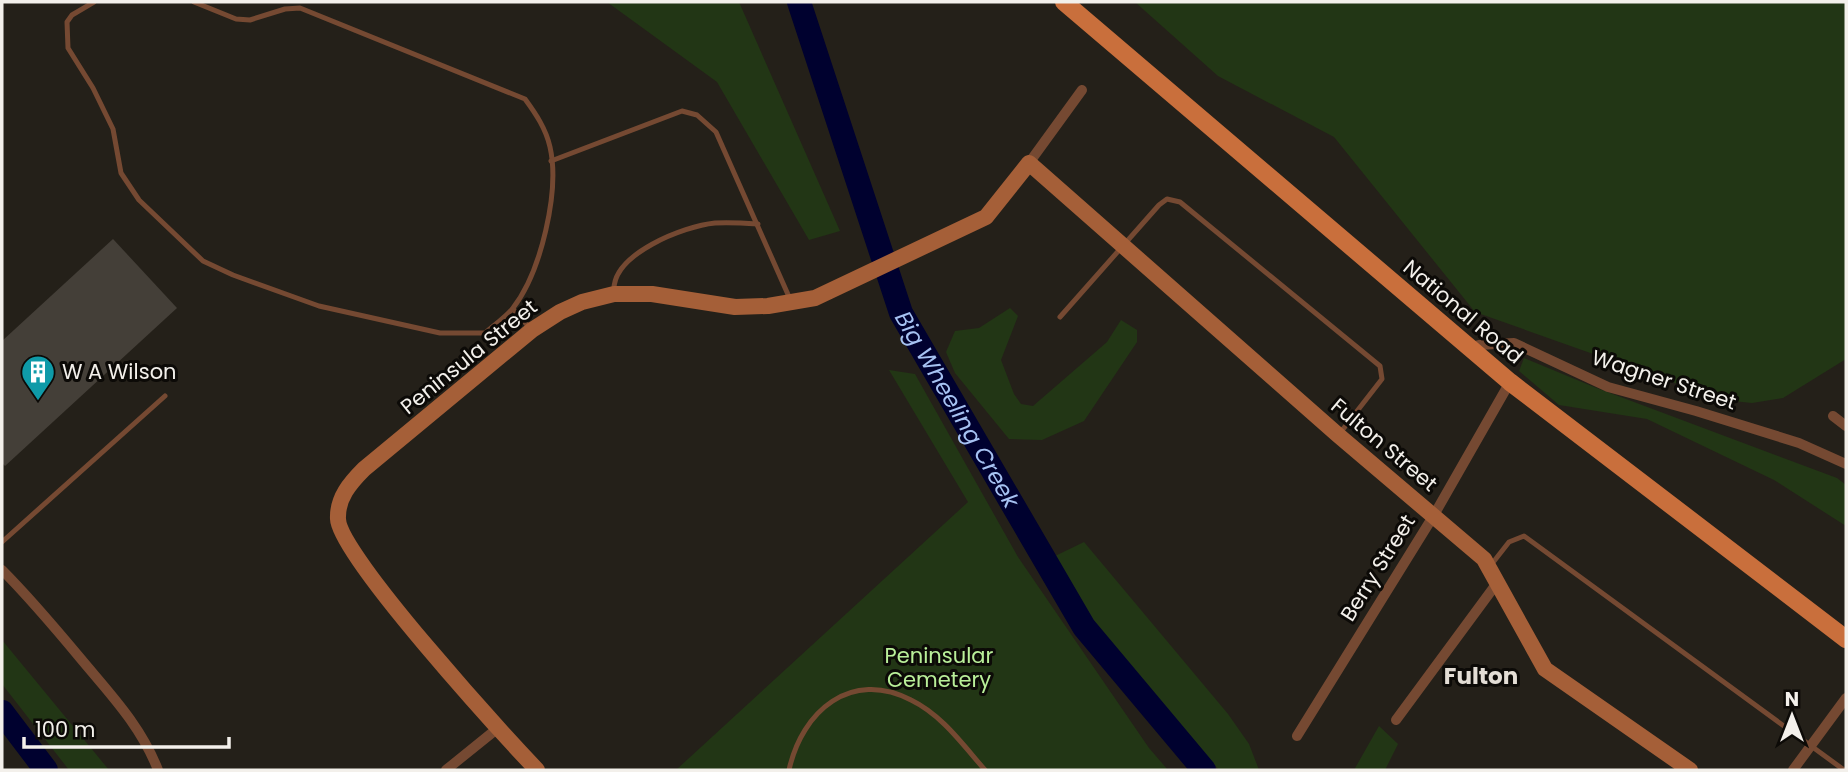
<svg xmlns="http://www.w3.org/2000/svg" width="1848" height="772" font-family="Poppins,sans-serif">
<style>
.green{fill:#223615}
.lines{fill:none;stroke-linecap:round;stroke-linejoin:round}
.river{stroke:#00012f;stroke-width:24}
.building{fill:#443f38}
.lane{stroke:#754932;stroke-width:5}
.street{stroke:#754932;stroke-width:10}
.secondary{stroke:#a55f38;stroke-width:16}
.primary{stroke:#c96f3c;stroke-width:18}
.labels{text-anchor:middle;stroke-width:6;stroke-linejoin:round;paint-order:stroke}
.street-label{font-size:21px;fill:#f3f0eb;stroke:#0c0a07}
.poi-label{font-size:21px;fill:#f3f0eb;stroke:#0c0a07;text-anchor:start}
.park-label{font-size:21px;fill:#b9ef99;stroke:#0c0a07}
.water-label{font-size:23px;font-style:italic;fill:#a6c2f2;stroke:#0c0a07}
.neighbourhood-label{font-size:23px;font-weight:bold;fill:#e3ddd5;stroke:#0c0a07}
</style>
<rect width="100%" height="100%" fill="#242019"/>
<g class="green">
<path d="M607 2H739L840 231 809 240 717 82Z"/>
<path d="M1135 2H1846V359L1783 398 1752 403 1723 400 1475 312 1334 137 1218 76Z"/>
<path d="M1010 308 1018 316 1001 360 1014 394 1021 404 1033 406 1107 342 1121 320 1137 330V342L1084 421 1042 440 1009 439 955 373 946 352 955 331 979 328Z"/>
<path d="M1524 358 1594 387 1837 478 1846 485V526L1774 480 1647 419 1559 405 1519 371Z"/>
<path d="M889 370 915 374 1018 557 1149 748 1168 770H676L968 502Z"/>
<path d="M1084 542 1228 714 1249 744 1259 770H1219L1111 649 1053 557Z"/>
<path d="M2 640 109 770H69L2 684Z"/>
<path d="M1379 726 1398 744 1385 770H1354Z"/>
</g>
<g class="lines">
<g class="river">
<path id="s1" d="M799 2 901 313 1084 627 1204 770"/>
<path d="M2 712 46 770"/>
</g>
</g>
<path class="building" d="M113 239 177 308 5 466 2 463V341Z"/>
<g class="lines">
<g class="lane">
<path d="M94 2 72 15 67 22 68 48 93 88 113 129 121 173 139 200 203 261 233 275 319 306 440 333H485C494 325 506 317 513 308 541 272 560 191 550 147 546 129 536 114 525 99L300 8 285 9 250 20 236 19 194 2"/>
<path d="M551 161 682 111 697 115 716 132 790 299"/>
<path d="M614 291C612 254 684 226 715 223 729 222 744 223 758 224"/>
<path d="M513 309 530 328"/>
<path d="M1060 317 1159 205 1167 199 1180 202 1380 366 1382 379 1340 433"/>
<path d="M2 542 165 396"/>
<path d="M1491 565 1509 542 1524 536 1844 770"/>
<path d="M789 770C802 711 851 669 911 700 942 715 963 745 985 770"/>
</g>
<g class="street">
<path d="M1029 163 1082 90"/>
<path d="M1469 348 1479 345 1514 343 1608 387 1696 411 1799 443 1846 464"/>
<path d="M1833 416 1846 426"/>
<path d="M2 570C30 598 56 629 81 659 111 695 141 726 158 770"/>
<path d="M1396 720 1497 583"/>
<path d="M1297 736 1434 515 1510 382"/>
<path d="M446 770 498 728"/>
<path d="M1793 770 1846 698"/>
</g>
<path class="secondary" d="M537 770C503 734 339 555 338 519 337 498 350 483 364 469L532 330 560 312 582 302 614 294H652L735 307 768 306 815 298 986 217 1029 163 1338 435 1484 559 1545 669 1690 770"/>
<path class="primary" d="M1064 2 1510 382 1846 639"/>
</g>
<defs>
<g id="building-pin" transform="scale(1.75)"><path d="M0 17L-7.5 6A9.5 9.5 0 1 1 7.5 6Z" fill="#0f9aa8" stroke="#0c0a07"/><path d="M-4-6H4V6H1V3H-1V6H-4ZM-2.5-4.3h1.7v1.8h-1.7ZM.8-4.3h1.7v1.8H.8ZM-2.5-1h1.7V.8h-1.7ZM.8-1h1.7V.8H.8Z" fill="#fff"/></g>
</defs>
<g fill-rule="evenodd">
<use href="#building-pin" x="38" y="372"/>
</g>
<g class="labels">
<g class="street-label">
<text transform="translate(1463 312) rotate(40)" y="7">National Road</text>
<text transform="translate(469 357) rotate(-39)" y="7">Peninsula Street</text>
<text transform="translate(1664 380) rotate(18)" y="7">Wagner Street</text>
<text transform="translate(1384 445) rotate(40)" y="7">Fulton Street</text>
<text transform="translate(1378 568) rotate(-58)" y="7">Berry Street</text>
</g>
<g class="poi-label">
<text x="62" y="379">W A Wilson</text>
</g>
<g class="park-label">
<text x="939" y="663">Peninsular<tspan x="939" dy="24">Cemetery</tspan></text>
</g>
<g class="water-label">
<text dy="8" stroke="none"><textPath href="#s1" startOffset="439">Big Wheeling Creek</textPath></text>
</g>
<g class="neighbourhood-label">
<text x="1481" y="684">Fulton</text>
</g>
</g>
<rect width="1848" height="772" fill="none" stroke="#f3f0eb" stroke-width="7"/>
<g transform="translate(1792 716)" stroke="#0c0a07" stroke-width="5" paint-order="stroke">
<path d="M0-5L12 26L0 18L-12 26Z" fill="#f3f0eb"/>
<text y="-10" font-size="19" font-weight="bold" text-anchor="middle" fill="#f3f0eb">N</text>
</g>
<path d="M24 737v10h205v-10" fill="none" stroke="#f3f0eb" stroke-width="3.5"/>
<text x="35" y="737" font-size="21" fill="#f3f0eb" stroke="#0c0a07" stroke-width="5" paint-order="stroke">100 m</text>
</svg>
